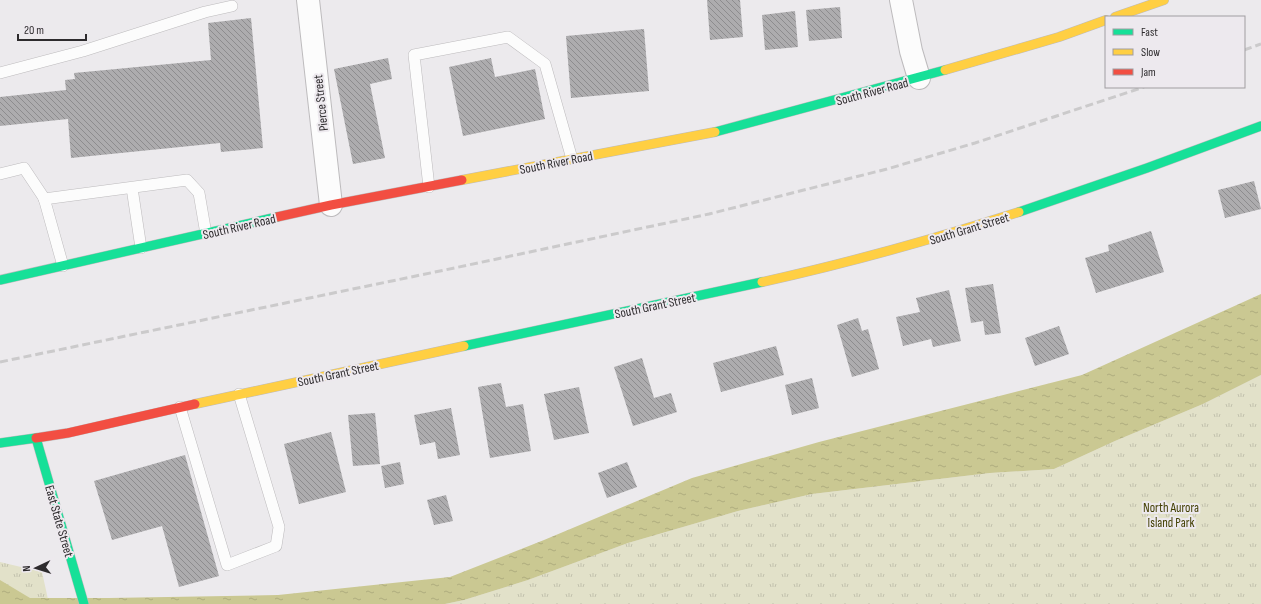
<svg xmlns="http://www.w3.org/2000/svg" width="1261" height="604" font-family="'Sofia Sans Condensed',sans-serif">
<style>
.park{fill:url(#park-tufts)}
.water{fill:url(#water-ripples)}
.building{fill:url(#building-back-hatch)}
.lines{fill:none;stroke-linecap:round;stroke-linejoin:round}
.lane-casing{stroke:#bdbbbd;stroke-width:12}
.street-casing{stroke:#bdbbbd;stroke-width:24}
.fast-casing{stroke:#bdbbbd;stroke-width:10}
.slow-casing{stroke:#bdbbbd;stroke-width:10}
.jam-casing{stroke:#bdbbbd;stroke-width:10}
.lane{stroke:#fcfcfc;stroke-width:11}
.street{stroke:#fcfcfc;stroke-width:22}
.fast{stroke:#16e098;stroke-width:9}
.slow{stroke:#ffcf43;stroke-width:9}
.jam{stroke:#f24e42;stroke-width:9}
.rail{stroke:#cbcacb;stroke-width:3;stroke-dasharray:8 4;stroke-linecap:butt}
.labels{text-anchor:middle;stroke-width:4;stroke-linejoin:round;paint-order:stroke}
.street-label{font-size:13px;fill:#2d2b2d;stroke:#ede9ee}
.park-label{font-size:13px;fill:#413e00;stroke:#ede9ee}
</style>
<defs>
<pattern id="park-tufts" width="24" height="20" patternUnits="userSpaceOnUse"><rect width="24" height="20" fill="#e2e1c9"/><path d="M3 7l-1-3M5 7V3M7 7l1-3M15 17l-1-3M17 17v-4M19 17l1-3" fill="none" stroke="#c2c1ad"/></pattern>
<pattern id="water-ripples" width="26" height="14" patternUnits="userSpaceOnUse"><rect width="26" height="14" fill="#cac892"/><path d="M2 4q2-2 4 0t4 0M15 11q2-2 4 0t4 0" fill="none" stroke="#aeac7e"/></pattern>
<pattern id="building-back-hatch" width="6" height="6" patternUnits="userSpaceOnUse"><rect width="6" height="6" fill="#adacae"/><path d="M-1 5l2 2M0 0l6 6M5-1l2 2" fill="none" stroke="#8d8c8e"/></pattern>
</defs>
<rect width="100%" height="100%" fill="#eceaed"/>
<g class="park">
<path d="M1261 375V604H445L464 600 528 580 628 543 738 511 812 494 990 473 1054 469 1115 441 1203 404Z"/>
<path d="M0 562 42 572 49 604H0Z"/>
</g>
<path class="water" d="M1261 294V375L1203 404 1115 441 1054 469 990 473 812 494 738 511 628 543 528 580 464 600 445 604H0V580L30 598H109L278 595 450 577 544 540 692 478 819 442 1082 375Z"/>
<g class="building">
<path d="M707 0H740L743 37 710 40Z"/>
<path d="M840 7 842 38 809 41 806 10Z"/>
<path d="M795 11 798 47 765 50 762 15Z"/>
<path d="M251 18 263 148 221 152 220 143 71 158 68 119 0 126V97L66 90 65 80 75 79 74 73 211 60 208 23Z"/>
<path d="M644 29 649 91 571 98 566 36Z"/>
<path d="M388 58 392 79 370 84 385 158 353 164 334 69Z"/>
<path d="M491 58 495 77 535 69 545 119 463 136 449 67Z"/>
<path d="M1254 181 1261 209 1225 218 1218 190Z"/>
<path d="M1151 231 1164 272 1096 293 1085 258 1109 251 1108 245Z"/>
<path d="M993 284 1001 333 985 335 983 321 971 323 965 288Z"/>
<path d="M949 290 961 341 933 347 931 339 903 346 896 317 920 312 916 298Z"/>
<path d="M858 318 862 331 868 329 879 369 852 377 837 325Z"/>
<path d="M1059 326 1069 354 1035 366 1025 338Z"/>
<path d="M776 346 784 375 721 392 713 363Z"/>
<path d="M642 358 654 398 671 393 677 412 633 426 614 367Z"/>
<path d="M812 378 819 408 792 415 785 385Z"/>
<path d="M501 383 506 407 523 404 531 451 490 458 478 387Z"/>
<path d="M579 387 589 433 554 440 544 394Z"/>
<path d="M451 408 460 455 438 459 435 442 420 445 414 415Z"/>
<path d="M375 413 380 464 353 466 348 415Z"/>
<path d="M331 432 346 492 299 504 284 444Z"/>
<path d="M185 455 219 576 179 587 162 526 112 540 94 481Z"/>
<path d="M400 462 404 484 385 488 381 466Z"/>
<path d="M627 462 637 487 607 498 598 473Z"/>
<path d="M446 495 453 521 434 525 427 500Z"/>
</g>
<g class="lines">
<g class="lane-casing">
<g id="lane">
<path d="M0 73 83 51 205 12 232 6"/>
<path d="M0 174 24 168 44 198 63 266"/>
<path d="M429 187 414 55 508 37 545 64 572 159"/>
<path d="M132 188 141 248"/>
<path d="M44 199 187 180 199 193 206 234"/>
<path d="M180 407 227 565 276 546 279 527 239 394"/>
</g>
</g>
<g class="street-casing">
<g id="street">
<path d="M308 0 331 205"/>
<path d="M901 0 911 51 919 78"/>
</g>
</g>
<g class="fast-casing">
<g id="fast">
<path d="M715 132 945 70"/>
<path d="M1019 212 1147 168 1261 126"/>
<path d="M0 280 277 217"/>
<path d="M464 346 762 282"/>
<path d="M0 443 36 438 84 604"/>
</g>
</g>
<g class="slow-casing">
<g id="slow">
<path d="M1115 17 1164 0"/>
<path d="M945 70 1059 37 1106 20"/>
<path d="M462 180 715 132"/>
<path d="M762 282C849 263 934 239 1019 212"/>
<path d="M195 404 464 346"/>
</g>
</g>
<g class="jam-casing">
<g id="jam">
<path d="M277 217 331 205 462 180"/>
<path d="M36 438 68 433 195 404"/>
</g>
</g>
<use href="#lane" class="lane"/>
<use href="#street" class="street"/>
<use href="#fast" class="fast"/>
<use href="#slow" class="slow"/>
<use href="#jam" class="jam"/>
<g class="rail">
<path d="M1244 50 1261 44"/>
<path d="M0 362 440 271 709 214 887 169 975 143 1144 87"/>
</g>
</g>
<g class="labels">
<g class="street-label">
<text transform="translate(872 91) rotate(-15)" y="5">South River Road</text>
<text transform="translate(320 103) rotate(-96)" y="5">Pierce Street</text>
<text transform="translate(556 162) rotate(-11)" y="5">South River Road</text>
<text transform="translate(239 226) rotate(-13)" y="5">South River Road</text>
<text transform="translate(969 228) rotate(-17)" y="5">South Grant Street</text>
<text transform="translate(655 305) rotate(-12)" y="5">South Grant Street</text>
<text transform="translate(338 373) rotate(-12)" y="5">South Grant Street</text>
<text transform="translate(60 521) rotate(74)" y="5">East State Street</text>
</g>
<g class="park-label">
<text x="1171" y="512">North Aurora<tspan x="1171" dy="15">Island Park</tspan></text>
</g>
</g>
<rect x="1105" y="16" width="140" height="72" fill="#ede9ee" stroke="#a09da1"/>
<rect x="1113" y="29" width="20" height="6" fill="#16e098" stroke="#a09da1"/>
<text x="1141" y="36" font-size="12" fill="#2d2b2d">Fast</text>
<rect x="1113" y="49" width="20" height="6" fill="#ffcf43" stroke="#a09da1"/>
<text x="1141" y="56" font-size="12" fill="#2d2b2d">Slow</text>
<rect x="1113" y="69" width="20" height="6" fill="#f24e42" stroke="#a09da1"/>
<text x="1141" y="76" font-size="12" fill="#2d2b2d">Jam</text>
<g transform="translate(36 568) rotate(266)" stroke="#ede9ee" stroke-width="3" paint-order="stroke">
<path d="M0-3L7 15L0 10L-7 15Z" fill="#2d2b2d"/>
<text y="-6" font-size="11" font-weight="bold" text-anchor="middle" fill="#2d2b2d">N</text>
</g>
<path d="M18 34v6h68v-6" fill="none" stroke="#2d2b2d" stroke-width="2"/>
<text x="24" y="34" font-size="12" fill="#2d2b2d" stroke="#ede9ee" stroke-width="3" paint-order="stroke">20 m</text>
</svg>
